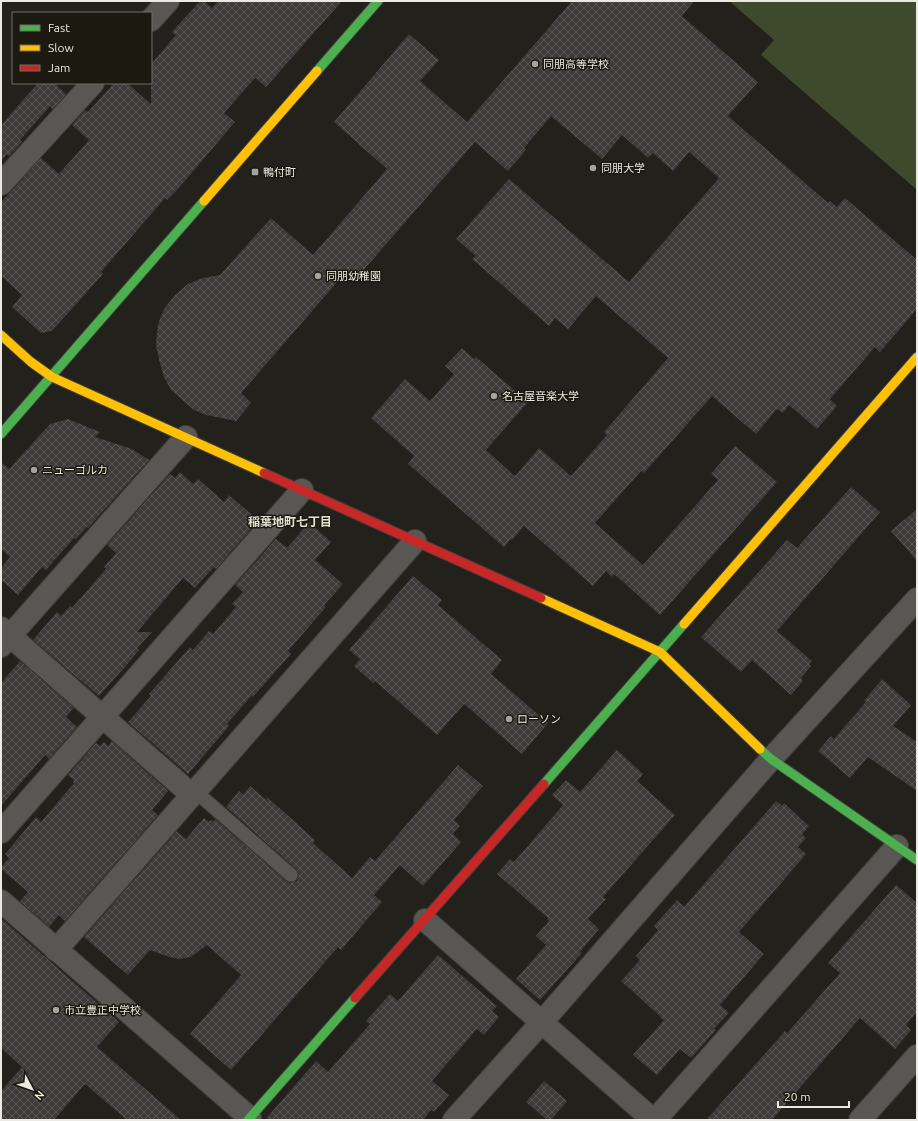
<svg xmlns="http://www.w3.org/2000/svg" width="918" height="1121" font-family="Ubuntu,'Noto Sans JP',sans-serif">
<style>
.green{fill:#3f4a2d}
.building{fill:url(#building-cross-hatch)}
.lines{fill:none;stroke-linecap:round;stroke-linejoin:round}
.lane-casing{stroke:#403f3a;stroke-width:15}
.street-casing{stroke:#403f3a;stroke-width:24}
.fast-casing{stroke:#403f3a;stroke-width:11}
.slow-casing{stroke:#403f3a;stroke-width:11}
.jam-casing{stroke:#403f3a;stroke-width:11}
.lane{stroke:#585753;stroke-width:13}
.street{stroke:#585753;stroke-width:22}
.fast{stroke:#4caf50;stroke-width:9}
.slow{stroke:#ffc107;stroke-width:9}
.jam{stroke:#c62828;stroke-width:9}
.poi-dot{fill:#a4a39d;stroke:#1c1a10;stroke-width:1.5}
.labels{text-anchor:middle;stroke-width:3;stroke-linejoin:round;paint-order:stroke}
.poi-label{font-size:11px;fill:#eae9e2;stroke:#1c1a10;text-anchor:start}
.neighbourhood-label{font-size:12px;font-weight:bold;fill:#e3e0d2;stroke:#1c1a10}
</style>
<defs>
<pattern id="building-cross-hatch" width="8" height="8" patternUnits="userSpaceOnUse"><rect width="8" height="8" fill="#3c3b3a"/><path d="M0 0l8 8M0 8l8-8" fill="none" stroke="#585756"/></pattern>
</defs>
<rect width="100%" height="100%" fill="#22211c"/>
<path class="green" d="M729 1H917V190L761 55 774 40Z"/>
<g class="building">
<path d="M200 1H204L212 8 218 1H342L266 87 255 78 224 113 235 122 178 189 167 200 165 198 101 272 103 274 52 331 41 333 12 307 22 295 1 276V202L41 158 59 174 89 140 72 125 85 110 87 112 89 111 114 83H127L151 104V64L176 35 172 32Z"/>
<path d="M572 1H694L682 16 758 82 728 116 828 203 830 201 837 207 845 198 917 260V309L880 352 875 347 830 399 837 406 817 429 789 405 783 413 777 409 756 434 712 396 644 473 641 471 595 523 643 565 718 480 711 474 735 446 777 482 660 615 614 574 612 577 606 571 593 586 524 526 512 540 511 539 504 547 408 464 414 456 371 418 405 379 430 401 454 374 445 366 462 348 474 359 476 357 528 402 486 450 515 476 539 448 571 476 607 435 604 432 668 358 596 296 568 329 555 318 549 326 472 259 476 256 456 239 509 179 629 282 719 178 689 152 673 171 653 153 648 158 622 135 602 159 551 116 524 148 526 150 508 171 475 142 354 281 345 273 241 393 251 403 236 421 206 415 194 410 171 390 164 377 159 360 156 345 158 324 164 309 175 295 188 284 203 278 220 275 271 218 313 255 387 169 334 122 409 34 439 60 420 81 467 122Z"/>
<path d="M38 83H54L66 94 53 109 50 106 20 140 22 142 9 156 7 154 1 161V123L2 124Z"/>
<path d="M68 419 100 432 95 437 132 449 149 460 88 528 87 527 76 539 74 538 46 570 42 567 18 595 1 580V568L10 557 1 549V462L9 469 50 424Z"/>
<path d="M180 472 193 484 198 479 224 502 229 495 252 515 251 517 257 522 216 569 214 567 195 588 183 578 137 632H152L137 648 139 650 130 661 99 696 33 640 57 612 61 616 70 606 72 608 106 569 104 567 116 553 107 545 170 474 175 478Z"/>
<path d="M851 487 880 512 777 631 812 661 809 664 811 666 801 678 803 681 791 695 752 660 741 672 701 637 787 540 797 548Z"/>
<path d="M917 509V561L891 531Z"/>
<path d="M309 522 331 542 315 560 343 584 324 605 326 607 288 651 291 654 253 697 251 696 227 724 229 726 188 774 128 722 151 696 149 694 190 647 193 650 209 631 213 634 236 607 232 604 243 592 235 585 276 539 286 547H288Z"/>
<path d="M413 576 442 600 438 605 502 660 491 674 548 723 522 754 464 704 437 735 375 681 373 683 354 666 360 659 349 650Z"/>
<path d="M20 661 74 708 66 717 77 727 49 759 45 755 1 806V683Z"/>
<path d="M882 679 911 705 893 726 917 742V791L868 757 850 778 818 751 831 736 834 739 866 702 864 701Z"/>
<path d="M112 741 168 791 152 810 158 815 65 921 59 915 49 927 20 901 28 892 1 869V867L9 858 5 854 36 817 41 822 74 783 73 781 74 780 68 775 96 743 100 746 104 742 108 746Z"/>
<path d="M617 750 643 774 637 781 675 815 603 897 606 899 588 919 599 929 580 952 582 953 540 1000 516 979 546 945 536 936 549 921 547 919 548 918 497 874 510 859 514 862 563 805 552 795 566 780 580 792Z"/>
<path d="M458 765 483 786 454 820 460 826 453 834 461 842 423 886 400 865 374 895 382 902 341 950 338 947 231 1070 190 1034 241 975 207 945 191 957 179 959 169 957 150 950 128 975 84 937 177 831 186 839 204 818 209 822 211 820 213 822 215 819 286 881 290 883 297 881 299 876 296 869 226 807 239 791 243 795 250 786 266 800 267 797 315 840 313 843 352 878 370 857 375 861Z"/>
<path d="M776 801 782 806 784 803 809 826 802 835 806 838 798 847 806 854 739 932 764 954 720 1005 729 1013 714 1029 716 1030 691 1058 680 1049 657 1075 633 1055 664 1020 661 1018V1017L621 981 640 960 636 956 658 930 654 926 677 900 684 907Z"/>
<path d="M896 885 917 903V1012L906 1025 911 1030 895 1049 860 1018 772 1120H706L785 1031 787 1033 840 973 828 963Z"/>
<path d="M3 920 119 1022 97 1047 181 1120H127L85 1084 54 1120H1V1091L22 1067 1 1048V922Z"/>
<path d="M438 955 497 1006 492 1011 499 1017 484 1035 477 1029 432 1081 449 1095 434 1112 431 1110 423 1120H265L316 1061 328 1072 370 1024 366 1021 390 994 398 1001Z"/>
<path d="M544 1081 567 1101 551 1120H547L526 1102Z"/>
</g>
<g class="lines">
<g class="lane-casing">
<path id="lane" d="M195 791 291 875"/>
</g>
<g class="street-casing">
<g id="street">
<path d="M151 20 168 1"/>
<path d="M1 184 93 83"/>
<path d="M1 628 192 795"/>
<path d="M1 646 186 437"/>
<path d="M1 832 302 490"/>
<path d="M1 901 250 1118"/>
<path d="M425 920 653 1120"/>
<path d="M56 950 415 541"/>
<path d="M454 1120 542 1022 771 759 917 599"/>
<path d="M655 1120 897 846"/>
<path d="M860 1120 917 1056"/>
</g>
</g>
<g class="fast-casing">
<g id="fast">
<path d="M317 71 378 1"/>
<path d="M1 434 204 201"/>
<path d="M760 749 771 759 917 860"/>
<path d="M544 784 684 624"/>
<path d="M248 1120 355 998"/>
</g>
</g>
<g class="slow-casing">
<g id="slow">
<path d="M204 201 317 71"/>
<path d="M1 335 31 362 52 377 264 473"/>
<path d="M541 598 660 652 760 749"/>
<path d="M684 624 917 357"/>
</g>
</g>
<g class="jam-casing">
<g id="jam">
<path d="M264 473 541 598"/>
<path d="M355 998 544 784"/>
</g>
</g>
<use href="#lane" class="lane"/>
<use href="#street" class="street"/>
<use href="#fast" class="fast"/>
<use href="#slow" class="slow"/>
<use href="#jam" class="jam"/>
</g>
<g class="poi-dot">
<circle cx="535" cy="64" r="4"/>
<circle cx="593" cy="168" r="4"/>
<rect x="251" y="168" width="8" height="8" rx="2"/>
<circle cx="318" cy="276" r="4"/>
<circle cx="494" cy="396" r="4"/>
<circle cx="34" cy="470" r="4"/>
<circle cx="509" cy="719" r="4"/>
<circle cx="56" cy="1010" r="4"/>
</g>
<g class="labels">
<g class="poi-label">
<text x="543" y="68">同朋高等学校</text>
<text x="601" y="172">同朋大学</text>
<text x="263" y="176">鴨付町</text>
<text x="326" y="280">同朋幼稚園</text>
<text x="502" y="400">名古屋音楽大学</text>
<text x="42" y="474">ニューゴルカ</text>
<text x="517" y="723">ローソン</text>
<text x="64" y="1014">市立豊正中学校</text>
</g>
<g class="neighbourhood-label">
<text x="290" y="526">稲葉地町七丁目</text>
</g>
</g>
<rect width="918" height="1121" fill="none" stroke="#eae9e2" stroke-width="4"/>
<rect x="12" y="12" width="140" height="72" fill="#1c1a10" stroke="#6e6d64"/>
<rect x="20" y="25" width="20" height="6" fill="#4caf50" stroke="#6e6d64"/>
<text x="48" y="32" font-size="12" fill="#eae9e2">Fast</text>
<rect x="20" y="45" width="20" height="6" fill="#ffc107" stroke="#6e6d64"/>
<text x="48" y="52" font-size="12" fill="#eae9e2">Slow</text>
<rect x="20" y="65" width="20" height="6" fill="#c62828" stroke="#6e6d64"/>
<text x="48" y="72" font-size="12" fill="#eae9e2">Jam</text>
<g transform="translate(32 1089) rotate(131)" stroke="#1c1a10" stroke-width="3" paint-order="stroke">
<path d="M0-3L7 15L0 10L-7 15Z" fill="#eae9e2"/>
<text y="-6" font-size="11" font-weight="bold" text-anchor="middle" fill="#eae9e2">N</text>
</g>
<path d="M778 1101v6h71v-6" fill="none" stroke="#eae9e2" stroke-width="2"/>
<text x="784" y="1101" font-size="12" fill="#eae9e2" stroke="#1c1a10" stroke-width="3" paint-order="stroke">20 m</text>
</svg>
